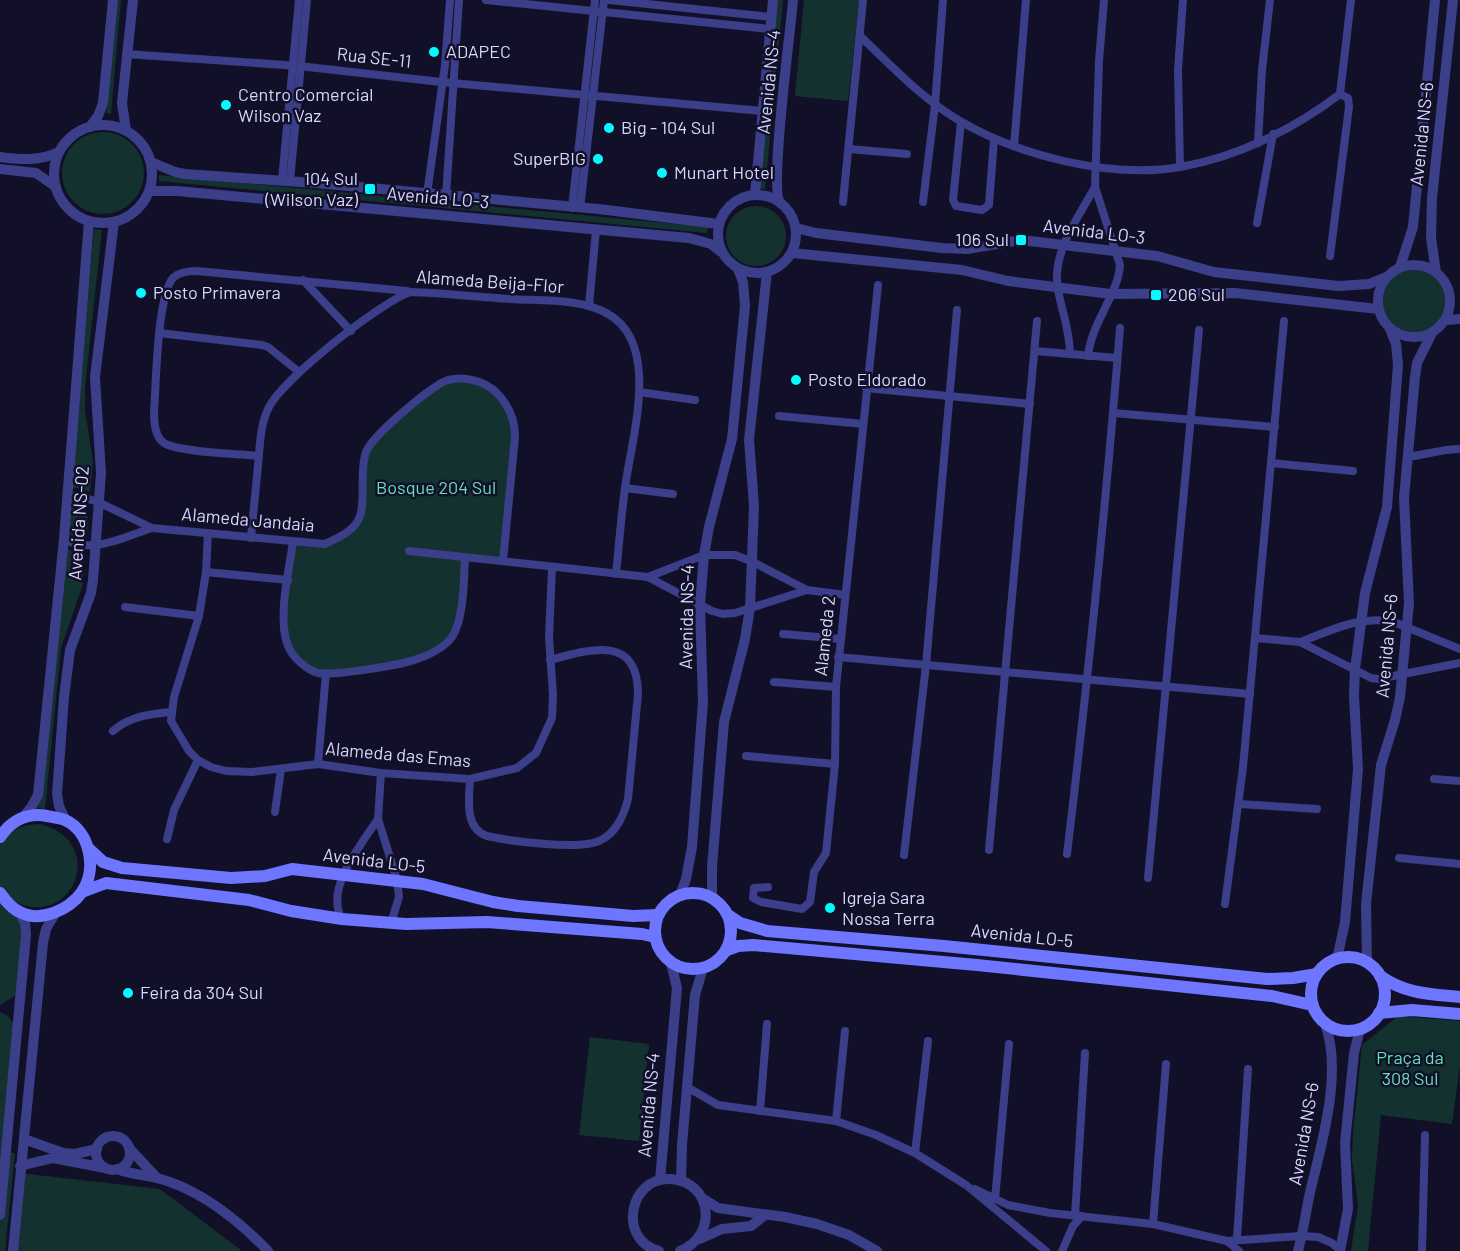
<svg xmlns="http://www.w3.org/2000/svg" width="1460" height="1251" font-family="Barlow,sans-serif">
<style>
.green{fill:#13322f}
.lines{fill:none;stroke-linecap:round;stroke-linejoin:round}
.minor{stroke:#3b3e88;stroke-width:8}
.tertiary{stroke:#3b3e88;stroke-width:10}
.secondary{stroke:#6e76ff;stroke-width:12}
.poi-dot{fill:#03fbff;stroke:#121028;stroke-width:2}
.labels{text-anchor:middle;stroke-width:5;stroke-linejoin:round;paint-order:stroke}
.poi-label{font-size:18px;fill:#d8d7ff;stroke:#121028;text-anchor:start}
.street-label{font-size:18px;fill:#d8d7ff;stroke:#121028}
.park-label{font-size:18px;fill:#61e1b7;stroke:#121028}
</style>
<rect width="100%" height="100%" fill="#121028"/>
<g class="green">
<path d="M117 0H121L111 114 106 113Z"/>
<path d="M777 0H783L765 189 759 188Z"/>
<path d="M804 0H859L848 101 795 96Z"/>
<circle cx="103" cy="173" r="41"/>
<path d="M159 175 708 227 707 233 159 181Z"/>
<circle cx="756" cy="236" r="30"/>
<path d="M94 229 102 230 85 387V410L93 462 90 492 77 488 71 489Z"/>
<circle cx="1414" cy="301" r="31"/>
<path d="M448 380 490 387 515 420 503 561 465 557 464 582 452 638 415 660 317 673 288 647 284 627 293 542 325 544 346 534 360 517 366 451 378 435Z"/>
<path d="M75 498 83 500C88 513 94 536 76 541L69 532 71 502Z"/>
<path d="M67 548 72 551 84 550 83 584 61 648 45 809 38 808Z"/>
<path d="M40 824C106 841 76 924 20 904 13 901 2 894 0 886 0 873 0 857 0 844 9 829 23 825 40 824Z"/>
<path d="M0 895 23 924 16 995 0 1005Z"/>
<path d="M0 1012 7 1015 16 1027 4 1152 15 1153 5 1251H0Z"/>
<path d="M1398 1016 1460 1021V1065L1452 1124 1381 1115 1368 1251H1351L1358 1205 1352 1160 1353 1133 1362 1045Z"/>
<path d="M590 1037 649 1044 639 1141 579 1135Z"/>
<path d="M19 1173 160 1189 242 1251H13Z"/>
</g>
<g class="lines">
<g class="minor">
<path d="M486 0 770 29"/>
<path d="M609 0 771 17"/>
<path d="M860 36C892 66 922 99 960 121 1020 156 1111 179 1180 167 1238 157 1294 129 1340 94"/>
<path d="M126 54 299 66 441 82 762 111"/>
<path d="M1340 94 1351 0"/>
<path d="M961 122 953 200 956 206 982 210 989 205 994 139"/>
<path d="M1258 143 1262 70 1270 0"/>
<path d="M1014 146 1026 0"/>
<path d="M849 149 907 154"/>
<path d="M1180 167 1178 70 1183 0"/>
<path d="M282 180 299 0"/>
<path d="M290 181 307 0"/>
<path d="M427 194 445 65 450 0"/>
<path d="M446 196 459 0"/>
<path d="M843 202 863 0"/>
<path d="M923 202 935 105 943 0"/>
<path d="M572 208 595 0"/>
<path d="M580 208 604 0"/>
<path d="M1257 223 1273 134"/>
<path d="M1330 256 1349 107 1348 98 1340 94"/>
<path d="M303 280 351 331"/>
<path d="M589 306 596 230"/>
<path d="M159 333 262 345 268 347 299 372"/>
<path d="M1035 351 1117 358"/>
<path d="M1070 354C1070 331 1062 312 1058 290 1051 253 1078 218 1095 187"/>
<path d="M1088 356C1092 321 1118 295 1120 265L1095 187 1099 61 1104 0"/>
<path d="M866 388 1030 404"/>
<path d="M639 392 695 400"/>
<path d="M1114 413 1275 427"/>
<path d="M779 416 863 424"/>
<path d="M259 456C241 454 177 452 164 443 155 437 154 423 154 413 156 387 157 292 174 277 180 272 189 271 197 271L407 291"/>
<path d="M1407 457C1425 455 1442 449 1460 449"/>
<path d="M1271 463 1353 471"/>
<path d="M625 488 673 494"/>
<path d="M67 498 79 496 98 502 152 528 325 544C338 538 355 531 360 516 366 500 359 470 366 452 371 437 433 384 448 380 465 376 484 381 496 392 509 405 515 419 515 437L503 561"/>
<path d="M208 533 206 572 199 616 174 697 171 721 189 751 198 760 211 767 226 771 252 772 318 764 381 773 470 779 517 768 536 753 552 718 553 695 549 637 552 568"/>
<path d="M251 538C253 513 256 489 258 465 260 446 260 424 269 407 284 378 380 303 410 292 444 293 477 297 510 299 541 301 581 298 608 314 662 344 631 440 625 488 621 517 619 546 616 574"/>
<path d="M64 539C93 555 123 537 152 528"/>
<path d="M293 542C289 571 277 619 288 646 292 657 307 670 318 673 333 676 402 665 417 659 429 655 444 648 452 637 464 620 464 578 465 557"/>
<path d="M409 551 648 577 712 611 723 614 735 613 807 590"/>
<path d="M206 572 288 580"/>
<path d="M648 577 704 555H735L753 562 807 590 845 595"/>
<path d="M125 607 199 616"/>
<path d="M783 634 841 639"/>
<path d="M1255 638 1300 642 1371 678 1378 679 1460 663"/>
<path d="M1300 642C1332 630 1360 615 1394 622L1460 649"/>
<path d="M838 657 1250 694"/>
<path d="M774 682 836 687"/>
<path d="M113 731C130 716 150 714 171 712"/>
<path d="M746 756 835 764"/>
<path d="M318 764 326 673"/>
<path d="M381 773 378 819 397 880 399 897 391 923"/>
<path d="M470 779C469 799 464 828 487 836 510 841 582 851 601 840 617 832 624 815 628 799L638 694C638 634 590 649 550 660"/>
<path d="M1434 779 1460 781"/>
<path d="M1239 804 1317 809"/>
<path d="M275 812 281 769"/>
<path d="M167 839 174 810 198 760"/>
<path d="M989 850 1037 321"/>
<path d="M1067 854C1088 679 1106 504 1120 328"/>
<path d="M904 855 926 665 957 310"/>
<path d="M1399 858 1460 864"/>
<path d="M1148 878 1199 330"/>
<path d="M768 887 754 888 753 898 761 902 802 909 810 902 814 872 826 853 835 764 836 687 878 285"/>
<path d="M1225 904 1243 767 1284 321"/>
<path d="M342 919C324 889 361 845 378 819"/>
<path d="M687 1087 718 1105 836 1121 876 1135 915 1153 966 1185 1046 1251"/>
<path d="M760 1111 767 1024"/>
<path d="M836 1121 845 1031"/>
<path d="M915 1153 928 1041"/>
<path d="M975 1189 1008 1205 1050 1213 1153 1224 1227 1241 1301 1236 1318 1237 1332 1243 1341 1251"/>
<path d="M995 1199 1009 1044"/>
<path d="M1075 1216 1085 1053"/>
<path d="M1153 1224 1166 1064"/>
<path d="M1237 1239 1248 1069"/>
<path d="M1227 1241 1239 1251"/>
<path d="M1062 1251 1073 1226 1082 1216"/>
<path d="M1422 1251 1425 1135"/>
</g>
<g class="tertiary">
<circle cx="103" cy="174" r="49"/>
<path d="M90 127 98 116 103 103 113 0"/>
<path d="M126 130 122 103 133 0"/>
<path d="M0 157C21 160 40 161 59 152"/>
<path d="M151 162 175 172 185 174 315 183 599 209 718 224"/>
<path d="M0 169 36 173 56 187"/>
<path d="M150 191H177L689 238 711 244 720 251"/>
<circle cx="757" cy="234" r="39"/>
<path d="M755 195 773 0"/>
<path d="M780 203C769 187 791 29 793 0"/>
<path d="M796 228 816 233 942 248 967 249 1021 240 1157 256 1214 272 1338 286 1369 284 1386 277"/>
<path d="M792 253 962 270 1008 281 1110 294 1235 293 1378 309"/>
<circle cx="1414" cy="301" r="36"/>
<path d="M1400 267 1413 227 1435 0"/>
<path d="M1436 272 1431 238 1432 198 1453 0"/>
<path d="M1446 320 1460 319"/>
<path d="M24 816 32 806 38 795 64 539 89 221"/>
<path d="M66 821 59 806 57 794 64 697 70 650 91 593 93 580 101 473 95 377 114 222"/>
<path d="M680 895 686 879 692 847 703 702 700 605 704 555 709 527 732 439 745 306 743 282 738 269"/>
<path d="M712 898V867L724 722 745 639 750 608 754 506 749 440 767 272"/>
<path d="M1337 959 1345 922 1358 769 1354 696 1355 669 1365 593 1387 507 1398 365 1396 344 1390 329"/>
<path d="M1367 962 1366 904 1381 765 1395 720 1400 697 1409 603 1404 498 1415 377 1417 363 1432 333"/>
<circle cx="113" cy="1153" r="17"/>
<path d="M24 1139 63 1153 75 1154 97 1149"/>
<path d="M129 1148 157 1178"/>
<path d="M20 1166 53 1158 105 1168"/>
<path d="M117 1169C130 1174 144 1175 157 1178 200 1189 238 1220 268 1251"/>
<path d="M660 1180 677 988 671 963"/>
<path d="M681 1181 682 1145 695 995 703 968"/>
<path d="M702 1198 718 1208 785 1217 817 1224 849 1235 877 1251"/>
<path d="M0 1215 26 935 25 923 19 912"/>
<path d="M700 1239 722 1229 751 1226 765 1215"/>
<path d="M13 1251 43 943 46 929 56 912"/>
<path d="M659 1251C617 1240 629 1176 671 1179 713 1182 718 1236 680 1251"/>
<path d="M1298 1251C1303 1232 1306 1212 1310 1192 1322 1143 1343 1072 1325 1024"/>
<path d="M1340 1251 1348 1209 1345 1143 1354 1053 1360 1029"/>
</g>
<g class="secondary">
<path d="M0 837C11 821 27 812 47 816 53 817 60 818 65 820 91 832 97 870 82 892 69 910 40 923 20 912 12 909 5 900 0 893"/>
<path d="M89 849 103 862 122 868 231 878 265 876 292 869 423 884 493 902 518 906 633 916 658 915"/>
<path d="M82 892 106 883 249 900 291 911 342 919 406 924 487 922 642 934 655 937"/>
<circle cx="693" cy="931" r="38"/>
<path d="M728 915 740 923 767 931 944 946 1267 979 1293 978 1317 974"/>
<path d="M727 950 738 946 753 945 977 965 1272 996 1312 1005"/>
<circle cx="1348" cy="994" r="37"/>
<path d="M1380 976C1406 994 1429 994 1460 997"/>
<path d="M1379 1013 1412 1010 1460 1014"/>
</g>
</g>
<g class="poi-dot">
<circle cx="434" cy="52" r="6"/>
<circle cx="226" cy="105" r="6"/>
<circle cx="609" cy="128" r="6"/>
<circle cx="598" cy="159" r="6"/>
<circle cx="662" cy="173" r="6"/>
<rect x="364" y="183" width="12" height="12" rx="3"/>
<rect x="1015" y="234" width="12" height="12" rx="3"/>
<circle cx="141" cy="293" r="6"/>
<rect x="1150" y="289" width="12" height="12" rx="3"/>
<circle cx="796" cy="380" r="6"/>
<circle cx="830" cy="908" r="6"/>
<circle cx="128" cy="993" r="6"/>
</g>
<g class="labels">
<g class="poi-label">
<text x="446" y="58">ADAPEC</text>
<text x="238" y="101">Centro Comercial<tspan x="238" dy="21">Wilson Vaz</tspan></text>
<text x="621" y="134">Big - 104 Sul</text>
<text x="586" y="165" text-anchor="end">SuperBIG</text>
<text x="674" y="179">Munart Hotel</text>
<text x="358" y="185" text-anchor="end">104 Sul<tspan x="358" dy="21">(Wilson Vaz)</tspan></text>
<text x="1009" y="246" text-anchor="end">106 Sul</text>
<text x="153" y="299">Posto Primavera</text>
<text x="1168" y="301">206 Sul</text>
<text x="808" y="386">Posto Eldorado</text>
<text x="842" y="904">Igreja Sara<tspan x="842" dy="21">Nossa Terra</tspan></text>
<text x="140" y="999">Feira da 304 Sul</text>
</g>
<g class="street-label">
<text transform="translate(374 58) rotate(6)" y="6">Rua SE-11</text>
<text transform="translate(769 82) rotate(-84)" y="6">Avenida NS-4</text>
<text transform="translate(1422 134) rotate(-84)" y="6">Avenida NS-6</text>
<text transform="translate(438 198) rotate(5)" y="6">Avenida LO-3</text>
<text transform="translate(1094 232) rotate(7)" y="6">Avenida LO-3</text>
<text transform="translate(490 282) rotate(4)" y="6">Alameda Beija-Flor</text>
<text transform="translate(248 520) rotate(5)" y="6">Alameda Jandaia</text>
<text transform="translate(79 523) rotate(-86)" y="6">Avenida NS-02</text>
<text transform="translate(687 617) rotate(-89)" y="6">Avenida NS-4</text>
<text transform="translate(825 636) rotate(-84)" y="6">Alameda 2</text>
<text transform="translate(1387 646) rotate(-85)" y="6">Avenida NS-6</text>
<text transform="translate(398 755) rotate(5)" y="6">Alameda das Emas</text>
<text transform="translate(374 861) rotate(7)" y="6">Avenida LO-5</text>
<text transform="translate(1022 936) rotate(6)" y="6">Avenida LO-5</text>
<text transform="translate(649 1105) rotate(-85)" y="6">Avenida NS-4</text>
<text transform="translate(1304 1134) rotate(-80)" y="6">Avenida NS-6</text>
</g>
<g class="park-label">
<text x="436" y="494">Bosque 204 Sul</text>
<text x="1410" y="1064">Praça da<tspan x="1410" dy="21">308 Sul</tspan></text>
</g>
</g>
</svg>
